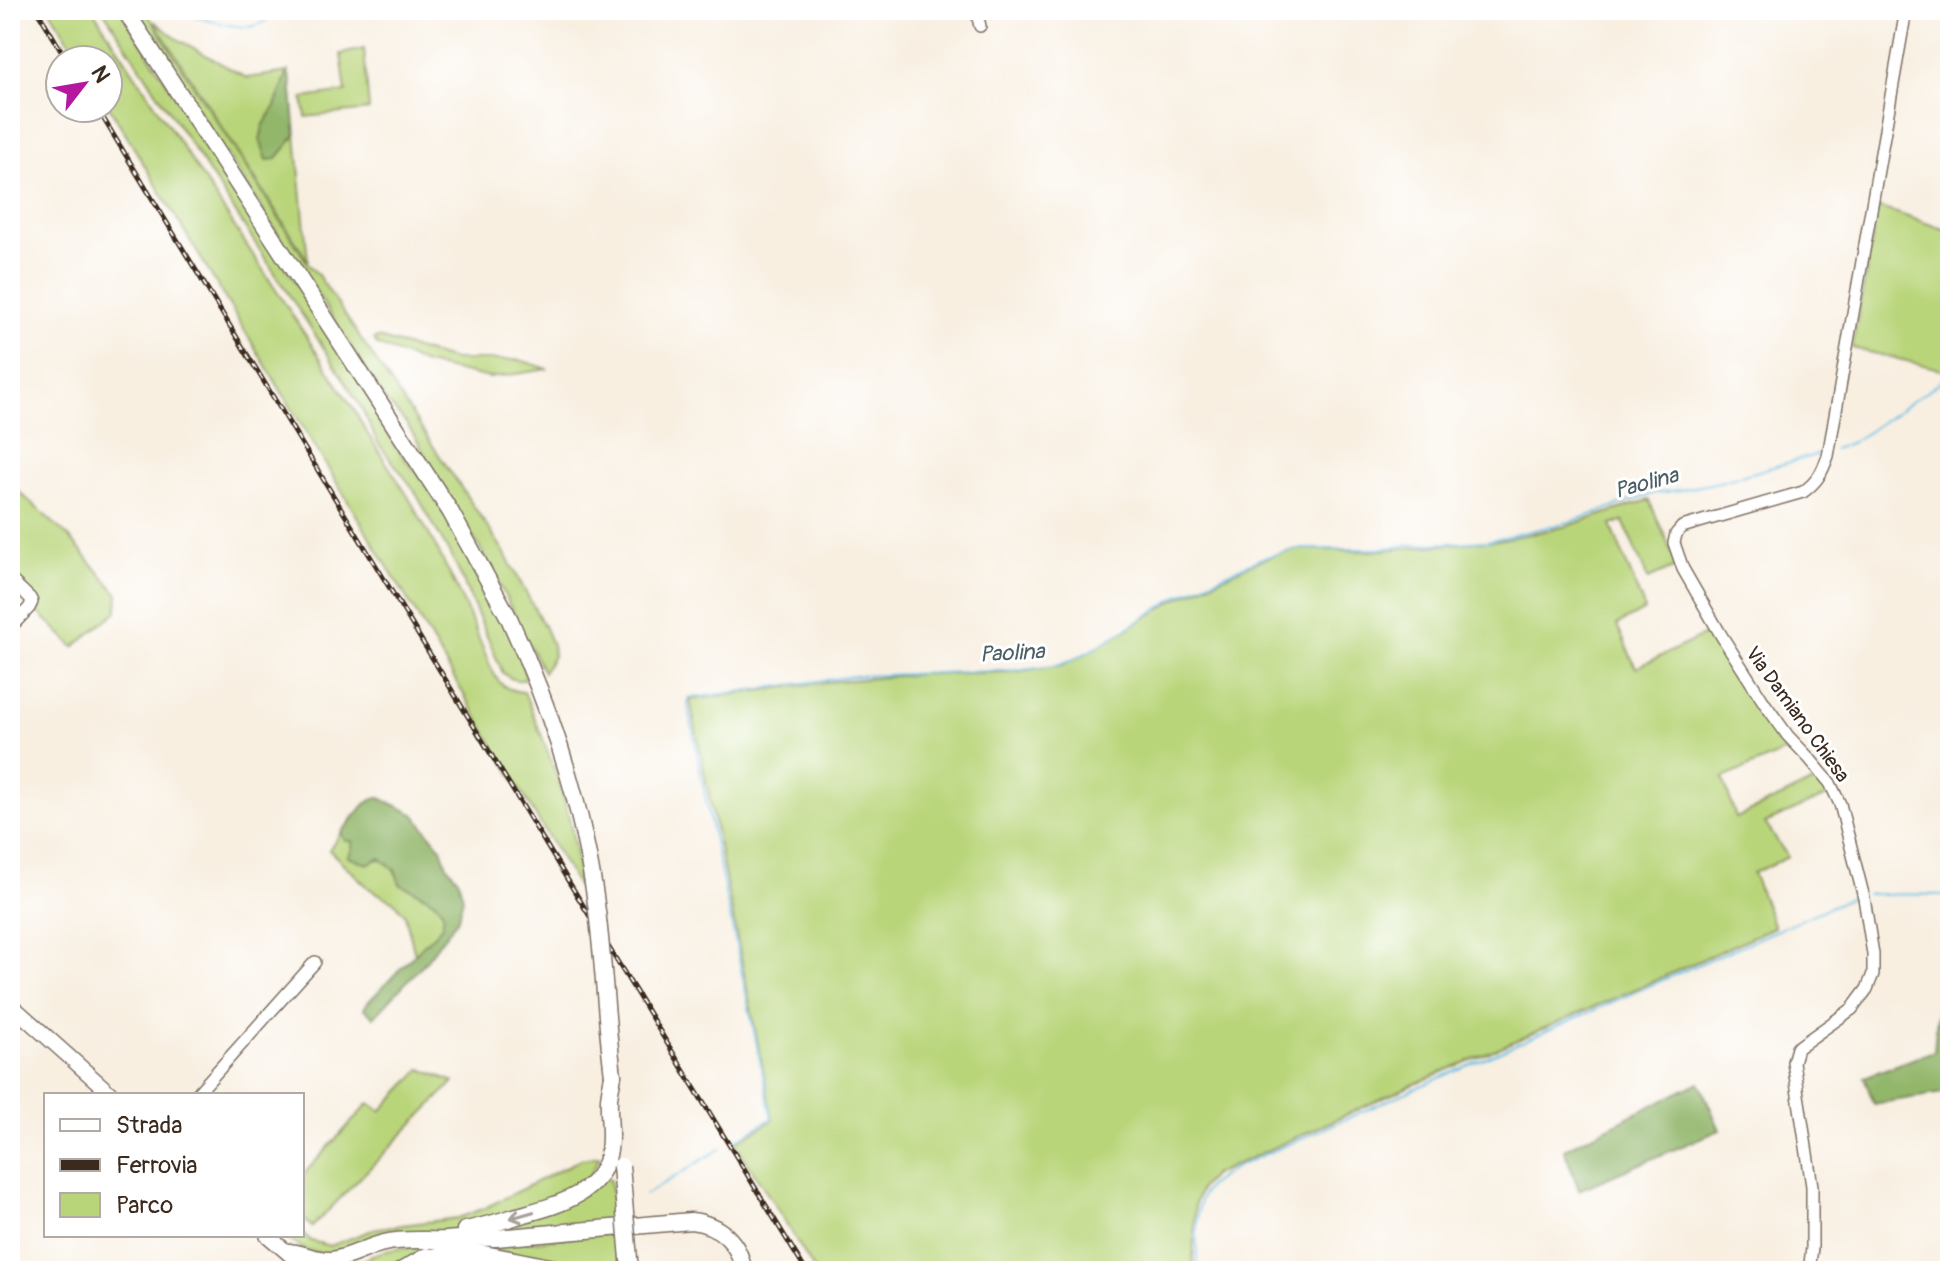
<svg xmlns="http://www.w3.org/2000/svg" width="1960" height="1281" font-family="Pangolin,sans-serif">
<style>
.green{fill:#b9d57a;stroke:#7a804c;stroke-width:2}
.forest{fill:#92b66a;stroke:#667044;stroke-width:2}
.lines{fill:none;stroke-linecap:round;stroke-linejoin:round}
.stream{stroke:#68bee4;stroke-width:2}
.minor-casing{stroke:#7d6f62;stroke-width:14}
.major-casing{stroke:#7d6f62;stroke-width:17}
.highway-casing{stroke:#7d6f62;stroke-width:19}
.minor{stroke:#fff;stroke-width:11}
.major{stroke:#fff;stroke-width:14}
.highway{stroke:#fff;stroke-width:16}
.rail-casing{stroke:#3b2a1e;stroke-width:5}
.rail{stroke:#fff;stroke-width:2;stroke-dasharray:6;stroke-linecap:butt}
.highway-bridge-casing{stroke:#7d6f62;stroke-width:19;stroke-linecap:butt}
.highway-bridge{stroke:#fff;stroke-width:16}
.oneway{stroke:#a79f9a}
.labels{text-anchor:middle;stroke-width:6;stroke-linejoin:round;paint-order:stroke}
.street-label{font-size:20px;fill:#3b2a1e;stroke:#fff}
.water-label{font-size:22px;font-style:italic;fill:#4b5e63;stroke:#fff}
</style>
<rect width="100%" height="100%" fill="#fff"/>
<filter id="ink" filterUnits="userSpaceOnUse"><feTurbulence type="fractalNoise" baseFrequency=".0125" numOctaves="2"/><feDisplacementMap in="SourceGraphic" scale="16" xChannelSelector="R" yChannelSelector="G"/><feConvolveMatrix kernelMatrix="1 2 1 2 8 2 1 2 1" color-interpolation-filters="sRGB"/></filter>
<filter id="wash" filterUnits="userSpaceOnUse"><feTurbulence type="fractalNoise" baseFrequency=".006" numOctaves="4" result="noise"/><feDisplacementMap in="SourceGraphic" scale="32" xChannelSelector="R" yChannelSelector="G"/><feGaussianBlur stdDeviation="1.8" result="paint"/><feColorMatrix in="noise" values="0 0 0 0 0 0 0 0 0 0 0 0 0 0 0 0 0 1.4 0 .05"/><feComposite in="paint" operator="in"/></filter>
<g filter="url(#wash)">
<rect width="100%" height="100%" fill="#f8efe1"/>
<g class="green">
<path d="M50 10H93L355 411C372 445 394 472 413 505 441 554 466 605 487 658 495 679 501 691 524 692 548 750 579 824 578 887L406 597 108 105V60H81Z"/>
<path d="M103 10H120L379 411 385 428 403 457 419 474 480 569 522 661 526 679C516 682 511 679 503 673L456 565 413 488 378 443 362 409 329 356Z"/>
<path d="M133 10H145L308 264 318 275 503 550 545 628 552 645 553 656 543 672 486 558 431 469 420 445 406 423 387 402Z"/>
<path d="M154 21 176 38 247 78 288 72 274 109 263 126 276 159 296 135 308 261Z"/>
<path d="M364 49 369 110 306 117 303 98 346 92 341 54Z"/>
<path d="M1878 207 1950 231V369L1948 371 1852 348Z"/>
<path d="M378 338 454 360H520L548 369 490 378 425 364 377 345 374 339Z"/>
<path d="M17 490 69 537 118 594 117 611 74 647 35 609 37 598 10 573V491Z"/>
<path d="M1649 500 1678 566 1648 579 1623 521 1611 525 1645 610 1617 625 1636 668 1711 632 1736 671 1791 749 1723 778 1736 818 1820 779 1830 795 1765 823 1788 857 1753 873 1774 927 1652 982 1410 1086 1213 1175 1201 1188 1195 1204 1193 1271H815L776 1207 735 1143 773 1120 690 700 826 682 922 674 1013 672 1062 665 1085 654 1177 599 1246 566 1277 554 1298 549 1372 551 1499 540 1563 527Z"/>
<path d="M341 833 345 841H352V849L348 856C375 858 390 855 401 884 415 891 453 903 442 926 441 929 419 950 415 954L405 915 396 903 370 889 329 850Z"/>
<path d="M421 1069 454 1082 312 1227 302 1217V1176L369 1103 381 1111Z"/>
<path d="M600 1156 590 1176 583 1185 497 1220 456 1231 382 1239 338 1256 307 1251 281 1235H302V1232L311 1241 330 1246 378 1228 458 1218 485 1208 581 1159Z"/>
<path d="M605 1176 606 1179 610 1180 614 1224 477 1234Z"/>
<path d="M616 1232 621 1271H590L479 1247Z"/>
<path d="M430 1246 389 1271H350C371 1248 400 1248 430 1246Z"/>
</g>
<g class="forest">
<path d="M288 72 291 81 296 135 276 159 267 160 260 140 263 126 274 109Z"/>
<path d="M378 797 414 814 441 848 447 866 458 879 463 898 458 918 425 962 374 1017 364 1009 367 1003 442 926C443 921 444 917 443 913 441 901 411 889 400 884L395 870 380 858 367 864 348 857 352 849V841H345L341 833 365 804Z"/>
<path d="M1947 901H1950V1092L1874 1104 1864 1077 1934 1051Z"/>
<path d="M1699 1082 1720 1130 1579 1190 1564 1149Z"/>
</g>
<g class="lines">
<g class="stream">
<path d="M184 10C195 19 243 31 258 25 265 22 272 15 278 10"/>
<path d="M1834 449 1853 442 1950 375"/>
<path d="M1867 894 1950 895"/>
<path d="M733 1142 772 1118 707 806 688 705V699L690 698 855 676 1020 670 1055 666 1071 661 1101 645 1178 596 1261 558 1299 549H1378L1407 545 1487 541 1569 522 1655 493 1680 490 1719 482 1819 454"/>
<path d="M645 1195 720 1149"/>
<path d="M1197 1271C1198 1249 1192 1203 1208 1187 1215 1180 1226 1174 1234 1168L1857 895"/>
</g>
</g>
</g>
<g filter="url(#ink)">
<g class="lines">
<g class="minor-casing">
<g id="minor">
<path d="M976 10 980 26"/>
<path d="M10 579 30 598 32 602 29 608 10 628"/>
<path d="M196 1095 315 962"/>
<path d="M1809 1271 1812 1248V1186L1793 1062 1797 1048 1852 1009 1867 989 1873 974V954L1864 898 1840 804 1830 783 1809 758 1788 736 1765 704 1721 635 1683 569 1674 543 1676 534 1682 527 1803 492C1817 482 1822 473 1828 456L1906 10"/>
</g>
</g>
<g class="major-casing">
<g id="major">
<path d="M10 1004 112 1095"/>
<path d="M267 1235 309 1271"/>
</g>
</g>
<g class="highway-casing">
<g id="highway">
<path d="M125 10 450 511 509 618 527 659"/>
<path d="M465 1230C482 1227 498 1222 514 1217 552 1206 602 1197 609 1150 612 1133 608 1117 609 1100 609 1092 612 1083 613 1075"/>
<path d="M289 1252C303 1253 316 1261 331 1260 350 1258 366 1247 384 1243 405 1238 425 1241 446 1240 463 1239 479 1237 496 1238L691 1221C719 1224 740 1242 743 1271"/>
<path d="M420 1260 447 1254H484L570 1271"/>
<path d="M401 1271 427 1256"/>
</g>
</g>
<use href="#minor" class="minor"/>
<use href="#major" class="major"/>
<use href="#highway" class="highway"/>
<g class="rail-casing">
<g id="rail">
<path d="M37 10 67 60"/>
<path d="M97 108 806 1271"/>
</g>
</g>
<use href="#rail" class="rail"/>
<g class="highway-bridge-casing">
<g id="highway-bridge">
<path d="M527 659C561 740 586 824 597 911 604 966 606 1021 613 1075"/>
<path d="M621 1166 630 1271"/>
</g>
</g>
<use href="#highway-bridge" class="highway-bridge"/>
</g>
<defs><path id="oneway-shaft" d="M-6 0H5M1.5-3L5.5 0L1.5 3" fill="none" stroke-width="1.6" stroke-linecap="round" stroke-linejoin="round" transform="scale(2)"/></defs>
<use class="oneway" href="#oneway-shaft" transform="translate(522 1215) rotate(164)"/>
</g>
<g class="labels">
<g class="street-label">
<text transform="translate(1798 714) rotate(54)" y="7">Via Damiano Chiesa</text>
</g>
<g class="water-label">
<text transform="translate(1646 482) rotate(-15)" y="8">Paolina</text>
<text transform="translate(1012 652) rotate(-3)" y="8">Paolina</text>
</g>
</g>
<rect width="1960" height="1281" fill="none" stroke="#fff" stroke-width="40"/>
<rect x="44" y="1093" width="260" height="144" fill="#ffffff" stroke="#b1aaa5" stroke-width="2"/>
<rect x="60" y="1119" width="40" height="12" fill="#ffffff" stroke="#b1aaa5" stroke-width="2"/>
<text x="116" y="1133" font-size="24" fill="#3b2a1e">Strada</text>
<rect x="60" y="1159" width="40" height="12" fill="#3b2a1e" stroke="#b1aaa5" stroke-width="2"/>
<text x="116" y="1173" font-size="24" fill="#3b2a1e">Ferrovia</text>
<rect x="60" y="1193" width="40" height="24" fill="#b9d57a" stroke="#b1aaa5" stroke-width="2"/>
<text x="116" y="1213" font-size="24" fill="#3b2a1e">Parco</text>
<g transform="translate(84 84) rotate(59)"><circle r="38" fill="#ffffff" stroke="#b1aaa5" stroke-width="2"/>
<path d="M0-6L14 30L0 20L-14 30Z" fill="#b5179e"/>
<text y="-12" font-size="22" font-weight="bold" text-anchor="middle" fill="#3b2a1e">N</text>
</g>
</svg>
